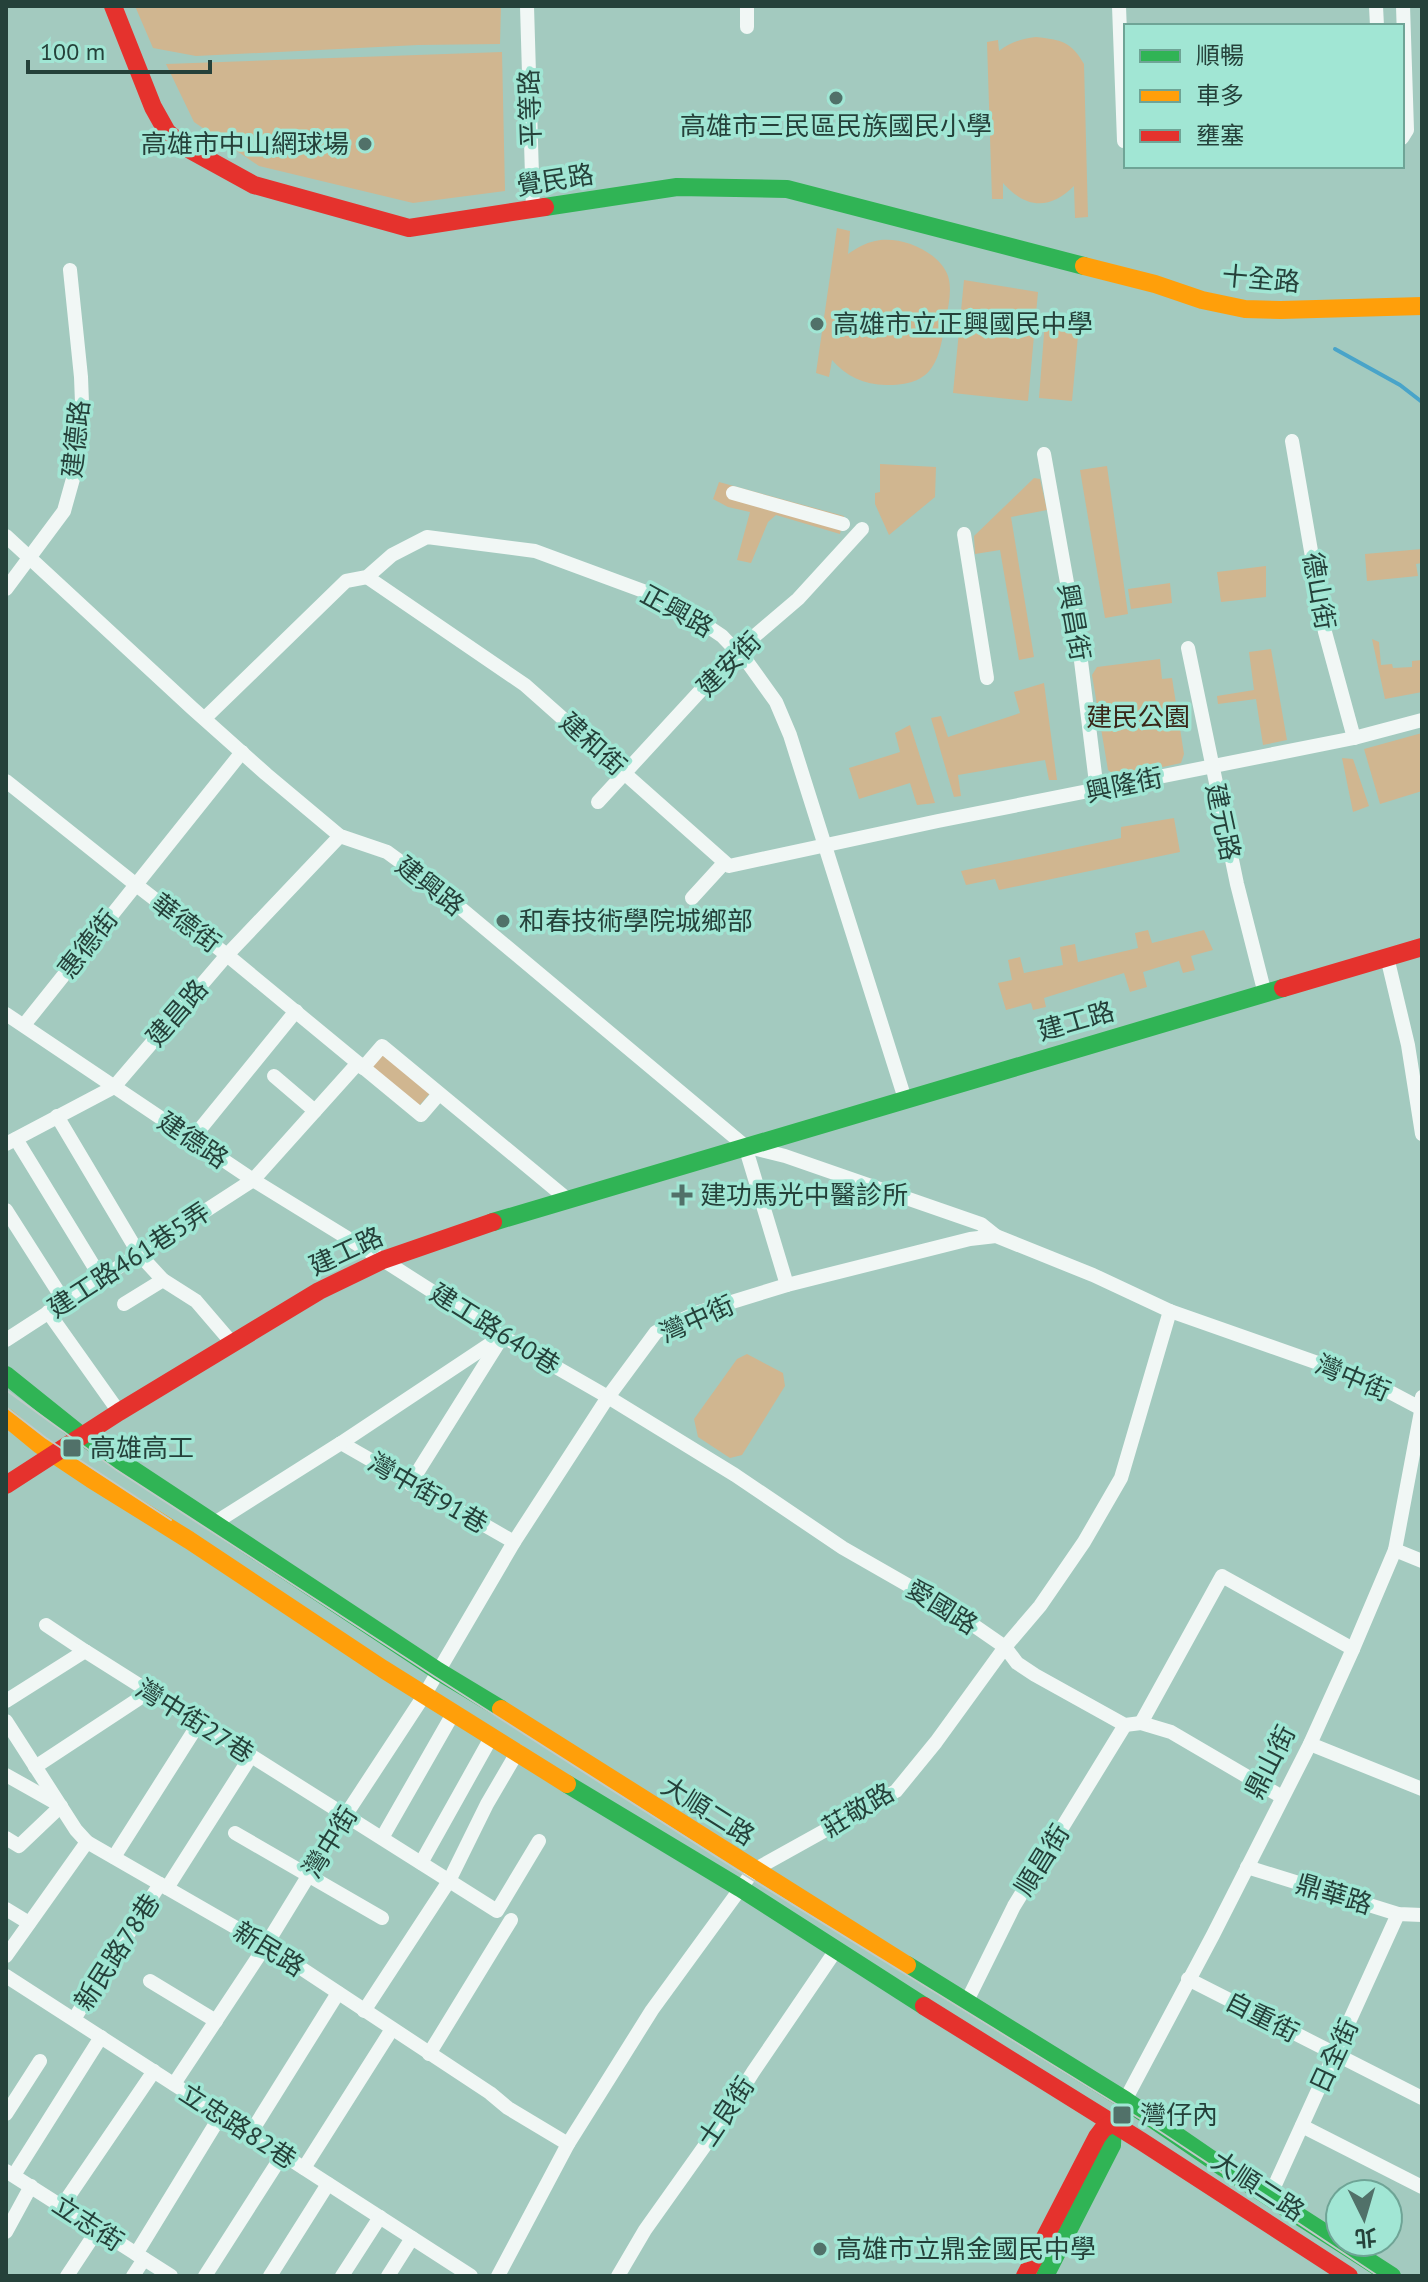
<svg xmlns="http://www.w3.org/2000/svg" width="1428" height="2282" font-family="'PT Sans','Noto Sans TC',sans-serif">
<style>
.green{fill:#d0b690}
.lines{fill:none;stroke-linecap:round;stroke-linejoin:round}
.stream{stroke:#49a4c9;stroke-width:4}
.street{stroke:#f1f7f5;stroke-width:14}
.fast{stroke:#30b455;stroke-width:18}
.slow{stroke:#ff9f0a;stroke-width:18}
.jam{stroke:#e5322d;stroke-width:18}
.tram{stroke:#bfcbc8;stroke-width:2}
.poi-dot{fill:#517169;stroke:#a1e6d4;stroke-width:3}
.labels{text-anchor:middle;stroke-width:7;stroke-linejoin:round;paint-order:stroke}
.street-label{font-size:26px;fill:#25413a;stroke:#a1e6d4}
.poi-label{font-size:26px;fill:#25413a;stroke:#a1e6d4;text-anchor:start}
.park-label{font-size:26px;fill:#392618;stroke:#a1e6d4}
</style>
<rect width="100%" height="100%" fill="#a3cabf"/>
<g class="green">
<path d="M135 6H501L500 44 418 45 196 56 153 48Z"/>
<path d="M1036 37C1061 40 1071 41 1084 64L1088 217 1075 218 1074 186C1050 210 1026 209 1003 183V199H992L987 42 998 40 999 51C1011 42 1021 39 1036 37Z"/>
<path d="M502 52 505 191 413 203 259 166 194 122 166 64Z"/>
<path d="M837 228 850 231 848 254C857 248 865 243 875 241 900 235 939 251 948 276 952 289 949 304 946 318 939 359 936 386 886 385 864 385 846 376 832 360L829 377 816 373Z"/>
<path d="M964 280 1038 292 1028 401 953 393Z"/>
<path d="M1045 321 1079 325 1072 401 1039 398Z"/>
<path d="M880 464 936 467 935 497 889 535 875 504V493L880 492Z"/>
<path d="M1107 466 1128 614 1105 618 1080 470Z"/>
<path d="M1034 478 1040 479 1047 510 1011 517 1034 657 1019 660 1000 550 975 554 974 536Z"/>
<path d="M719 482 844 516 840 534 776 515 768 522 751 563 737 560 750 512 728 507 713 499Z"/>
<path d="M1422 549V563L1416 564 1418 576 1367 581 1365 554Z"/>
<path d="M1266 566V597L1221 602 1217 572Z"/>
<path d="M1170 583 1172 603 1131 609 1128 589Z"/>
<path d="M1372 639 1379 642 1381 665 1392 664 1393 668 1412 667V661L1422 660V692L1385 699Z"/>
<path d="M1271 649 1287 740 1263 745 1256 699 1218 704 1217 696 1254 690 1249 652Z"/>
<path d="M1160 659 1162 679 1172 678 1184 754 1181 763 1118 777 1108 770 1092 675 1097 667Z"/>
<path d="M1044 683 1057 780H1049L1045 760 958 775 961 796 954 797 931 718 941 716 948 737 1020 713 1014 692Z"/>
<path d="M910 725 935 803 917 805 910 783 859 799 849 768 900 752 895 733Z"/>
<path d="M1422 733V791L1380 804 1364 749Z"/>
<path d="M1342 758 1353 759 1369 806 1353 812Z"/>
<path d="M1174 818 1180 852 999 890 995 879 966 885 961 871 1121 838V827Z"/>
<path d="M1148 930 1152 943 1204 930 1213 950 1191 956 1195 970 1183 973 1179 961 1143 972 1147 987 1130 992 1124 973 1044 998 1046 1007 1033 1010 1031 1003 1006 1010 998 983 1012 980 1008 960 1020 957 1024 973 1063 965 1060 947 1075 944 1078 962 1138 948 1135 933Z"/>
<path d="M381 1052 430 1093 418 1107 369 1067Z"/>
<path d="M747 1354 783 1373 785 1386 742 1455 730 1458 698 1437 694 1419 737 1359Z"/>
</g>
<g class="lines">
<path class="stream" d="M1335 349 1400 385 1422 402"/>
<g class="street">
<path d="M527 6 533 210"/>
<path d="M747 6V27"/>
<path d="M1119 6 1124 141"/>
<path d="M1376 6 1377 26"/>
<path d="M1402 138 1407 130 1403 6"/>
<path d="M1292 441 1325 632 1354 738"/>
<path d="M1044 454 1081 661 1097 791"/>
<path d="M733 493 843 524"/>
<path d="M964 534 987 678"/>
<path d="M6 536 192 708 266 774 340 836 387 852 439 890 745 1146 787 1285"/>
<path d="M367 577 525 685 729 866 938 821 1354 738 1422 720"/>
<path d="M6 589 64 511 78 461 82 403 81 377 70 270"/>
<path d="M1188 648 1237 884 1265 994"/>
<path d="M205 718 346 581 367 577 392 555 427 537 535 551 646 592 682 609 722 636 748 663 776 702 790 735 905 1099"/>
<path d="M6 781 135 884 227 955 421 1115 439 1094"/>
<path d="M598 802 737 651 798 599 862 529"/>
<path d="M692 898 724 863"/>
<path d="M1387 957 1408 1045 1422 1134"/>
<path d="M6 1014 253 1180 383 1260 502 1336 608 1397 735 1475 843 1548 953 1611 1005 1647 1017 1663 1035 1675 1125 1725 1141 1723 1171 1732 1282 1797"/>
<path d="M24 1025 242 752"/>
<path d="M363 1068 382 1046 567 1199"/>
<path d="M274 1076 315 1111"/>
<path d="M57 1116 139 1254 163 1280 196 1301 232 1343"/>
<path d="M16 1139 101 1278"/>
<path d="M192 1139 296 1011"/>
<path d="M6 1144 114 1087 227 955 340 836"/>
<path d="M749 1147 785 1156 981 1224 996 1236"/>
<path d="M6 1210 64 1301"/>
<path d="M124 1304 163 1280"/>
<path d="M48 1312 119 1412"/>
<path d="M6 1340 253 1180 358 1063"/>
<path d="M341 1443 514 1542"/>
<path d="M410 1484 499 1342"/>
<path d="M213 1524 341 1443 502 1336"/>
<path d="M1395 1550 1422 1561"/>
<path d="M46 1625 85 1651 497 1911 539 1841"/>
<path d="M6 1701 85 1651"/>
<path d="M6 1721 76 1830 87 1842 266 1945 490 2093 508 2108 568 2144"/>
<path d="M1141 1723 1222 1576 1353 1649"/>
<path d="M1310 1744 1422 1789"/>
<path d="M35 1767 149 1692"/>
<path d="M6 1775 61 1806 19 1846 6 1838"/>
<path d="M235 1833 382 1918"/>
<path d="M382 1838 454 1712"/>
<path d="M114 1857 199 1723"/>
<path d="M421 1863 492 1736"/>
<path d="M1247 1867 1398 1914 1422 1915"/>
<path d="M167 1888 251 1756"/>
<path d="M6 1909 29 1923"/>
<path d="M6 1956 87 1842"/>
<path d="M6 1976 471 2276"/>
<path d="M1188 1979 1422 2098"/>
<path d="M150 1981 216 2021"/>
<path d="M967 2001 1014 1906 1125 1725"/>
<path d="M364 2011 449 1881 487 1804 518 1751"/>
<path d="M74 2019 160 1884"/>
<path d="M429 2054 511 1920"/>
<path d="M174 2084 266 1945 345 1816 425 1694 514 1542 608 1397 656 1332 696 1313 787 1285 970 1239 996 1236 1093 1275 1170 1311 1369 1381 1420 1408 1422 1397"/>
<path d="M6 2114 40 2061"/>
<path d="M1113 2123 1213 1935 1310 1744 1353 1649 1395 1550 1422 1406"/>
<path d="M1302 2126 1422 2187"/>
<path d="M250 2134 338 1993"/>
<path d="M304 2168 392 2029"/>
<path d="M6 2171 171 2276"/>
<path d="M14 2175 101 2037"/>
<path d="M1269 2198 1398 1914"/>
<path d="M62 2206 154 2071"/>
<path d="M6 2232 31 2186"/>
<path d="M136 2254 221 2115"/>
<path d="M67 2276 98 2229"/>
<path d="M133 2276 144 2259"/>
<path d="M205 2276 283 2154"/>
<path d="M270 2276 328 2184"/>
<path d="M342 2276 380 2217"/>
<path d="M388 2276 412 2238"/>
<path d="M498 2276 568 2144 652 2010 754 1870 896 1791 936 1742 1005 1647 1040 1606 1084 1542 1121 1478 1170 1311"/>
<path d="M618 2276 645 2230 721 2123 753 2072 836 1950"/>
</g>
<g class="fast">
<path d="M545 207 677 187 787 189 1084 266"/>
<path d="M493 1222 1283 988"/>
<path d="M6 1375 82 1436 438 1671 501 1709"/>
<path d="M567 1784 740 1888 924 2006"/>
<path d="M907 1965 1125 2100 1224 2168 1392 2276"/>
<path d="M1045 2276 1112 2145 1113 2123"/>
</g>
<g class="slow">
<path d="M1084 266 1155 284 1202 300 1245 309 1281 310 1422 306"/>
<path d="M6 1417 40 1445 91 1479 189 1540 383 1669 567 1784"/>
<path d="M501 1709 907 1965"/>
</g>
<g class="jam">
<path d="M113 6 153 107 167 132 185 147 254 185 409 228 545 207"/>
<path d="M1283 988 1422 947"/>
<path d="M6 1485 119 1412 319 1291 383 1260 493 1222"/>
<path d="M924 2006 1141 2141 1349 2276"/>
<path d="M1025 2276 1097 2137 1103 2129 1113 2123"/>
</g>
<g class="tram">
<path d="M6 1390 115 1469 435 1677 748 1877 1150 2125 1378 2276"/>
<path d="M6 1407 46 1438 171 1520"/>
</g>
</g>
<g class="poi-dot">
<circle cx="836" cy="98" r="8"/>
<circle cx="365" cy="144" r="8"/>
<circle cx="817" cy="324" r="8"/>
<circle cx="503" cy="921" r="8"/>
<path d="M678 1183h8v8h8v8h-8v8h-8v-8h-8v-8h8z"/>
<rect x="62" y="1438" width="20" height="20" rx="4"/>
<rect x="1112" y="2105" width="20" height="20" rx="4"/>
<circle cx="820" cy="2249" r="8"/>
</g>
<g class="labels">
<g class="street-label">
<text transform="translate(530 108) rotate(-92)" y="9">平等路</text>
<text transform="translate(555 180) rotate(-9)" y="9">覺民路</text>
<text transform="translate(1261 279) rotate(5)" y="9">十全路</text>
<text transform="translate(76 439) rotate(-84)" y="9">建德路</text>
<text transform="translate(1319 591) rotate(80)" y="9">德山街</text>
<text transform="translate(677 611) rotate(29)" y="9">正興路</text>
<text transform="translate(1074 622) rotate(80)" y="9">興昌街</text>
<text transform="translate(729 664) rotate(-45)" y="9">建安街</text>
<text transform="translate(593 744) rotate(42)" y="9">建和街</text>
<text transform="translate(1124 785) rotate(-12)" y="9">興隆街</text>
<text transform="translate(1223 822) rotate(78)" y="9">建元路</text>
<text transform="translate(430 886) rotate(38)" y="9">建興路</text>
<text transform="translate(186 923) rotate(37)" y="9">華德街</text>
<text transform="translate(88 944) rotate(-52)" y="9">惠德街</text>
<text transform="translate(177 1013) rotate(-49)" y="9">建昌路</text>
<text transform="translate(1076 1021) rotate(-16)" y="9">建工路</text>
<text transform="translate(193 1140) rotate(34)" y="9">建德路</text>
<text transform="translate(346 1251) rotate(-25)" y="9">建工路</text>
<text transform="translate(129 1260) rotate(-33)" y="9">建工路461巷5弄</text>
<text transform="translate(697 1319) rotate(-24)" y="9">灣中街</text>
<text transform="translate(495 1329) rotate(32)" y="9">建工路640巷</text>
<text transform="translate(1353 1378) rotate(23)" y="9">灣中街</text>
<text transform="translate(428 1493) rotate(30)" y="9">灣中街91巷</text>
<text transform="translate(942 1607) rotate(32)" y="9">愛國路</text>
<text transform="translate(195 1721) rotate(32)" y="9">灣中街27巷</text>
<text transform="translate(1270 1762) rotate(-63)" y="9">鼎山街</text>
<text transform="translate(858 1810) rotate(-31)" y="9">莊敬路</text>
<text transform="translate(708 1811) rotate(32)" y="9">大順二路</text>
<text transform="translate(330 1842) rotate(-58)" y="9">灣中街</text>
<text transform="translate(1042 1860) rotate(-58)" y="9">順昌街</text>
<text transform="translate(1334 1894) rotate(17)" y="9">鼎華路</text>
<text transform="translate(269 1949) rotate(32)" y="9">新民路</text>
<text transform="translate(117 1952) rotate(-57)" y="9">新民路78巷</text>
<text transform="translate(1262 2017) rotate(27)" y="9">自重街</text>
<text transform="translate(1334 2056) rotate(-65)" y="9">日全街</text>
<text transform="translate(726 2112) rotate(-56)" y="9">士良街</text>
<text transform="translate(238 2126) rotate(33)" y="9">立忠路82巷</text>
<text transform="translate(1258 2186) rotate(33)" y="9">大順二路</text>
<text transform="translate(88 2223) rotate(33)" y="9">立志街</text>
</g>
<g class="poi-label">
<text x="836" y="135" text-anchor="middle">高雄市三民區民族國民小學</text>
<text x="349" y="153" text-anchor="end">高雄市中山網球場</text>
<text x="833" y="333">高雄市立正興國民中學</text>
<text x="519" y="930">和春技術學院城鄉部</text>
<text x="700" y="1204">建功馬光中醫診所</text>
<text x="90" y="1457">高雄高工</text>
<text x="1140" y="2124">灣仔內</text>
<text x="836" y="2258">高雄市立鼎金國民中學</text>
</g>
<g class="park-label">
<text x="1138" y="726">建民公園</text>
</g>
</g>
<rect width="1428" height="2282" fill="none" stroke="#25413a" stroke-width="16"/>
<rect x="1124" y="24" width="280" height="144" fill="#a1e6d4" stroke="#6fa496" stroke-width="2"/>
<rect x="1140" y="50" width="40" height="12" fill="#30b455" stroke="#6fa496" stroke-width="2"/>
<text x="1196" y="64" font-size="24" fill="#25413a">順暢</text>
<rect x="1140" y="90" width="40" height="12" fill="#ff9f0a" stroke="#6fa496" stroke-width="2"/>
<text x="1196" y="104" font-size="24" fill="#25413a">車多</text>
<rect x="1140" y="130" width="40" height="12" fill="#e5322d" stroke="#6fa496" stroke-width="2"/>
<text x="1196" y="144" font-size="24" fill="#25413a">壅塞</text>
<g transform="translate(1364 2218) rotate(175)"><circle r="38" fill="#a1e6d4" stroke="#6fa496" stroke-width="2"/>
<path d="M0-6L14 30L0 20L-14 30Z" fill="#517169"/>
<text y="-12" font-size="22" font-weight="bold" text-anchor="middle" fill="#25413a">北</text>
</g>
<path d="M28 60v12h182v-12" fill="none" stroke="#25413a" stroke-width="4"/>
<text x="40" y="60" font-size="24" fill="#25413a" stroke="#a1e6d4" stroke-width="6" paint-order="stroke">100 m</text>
</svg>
